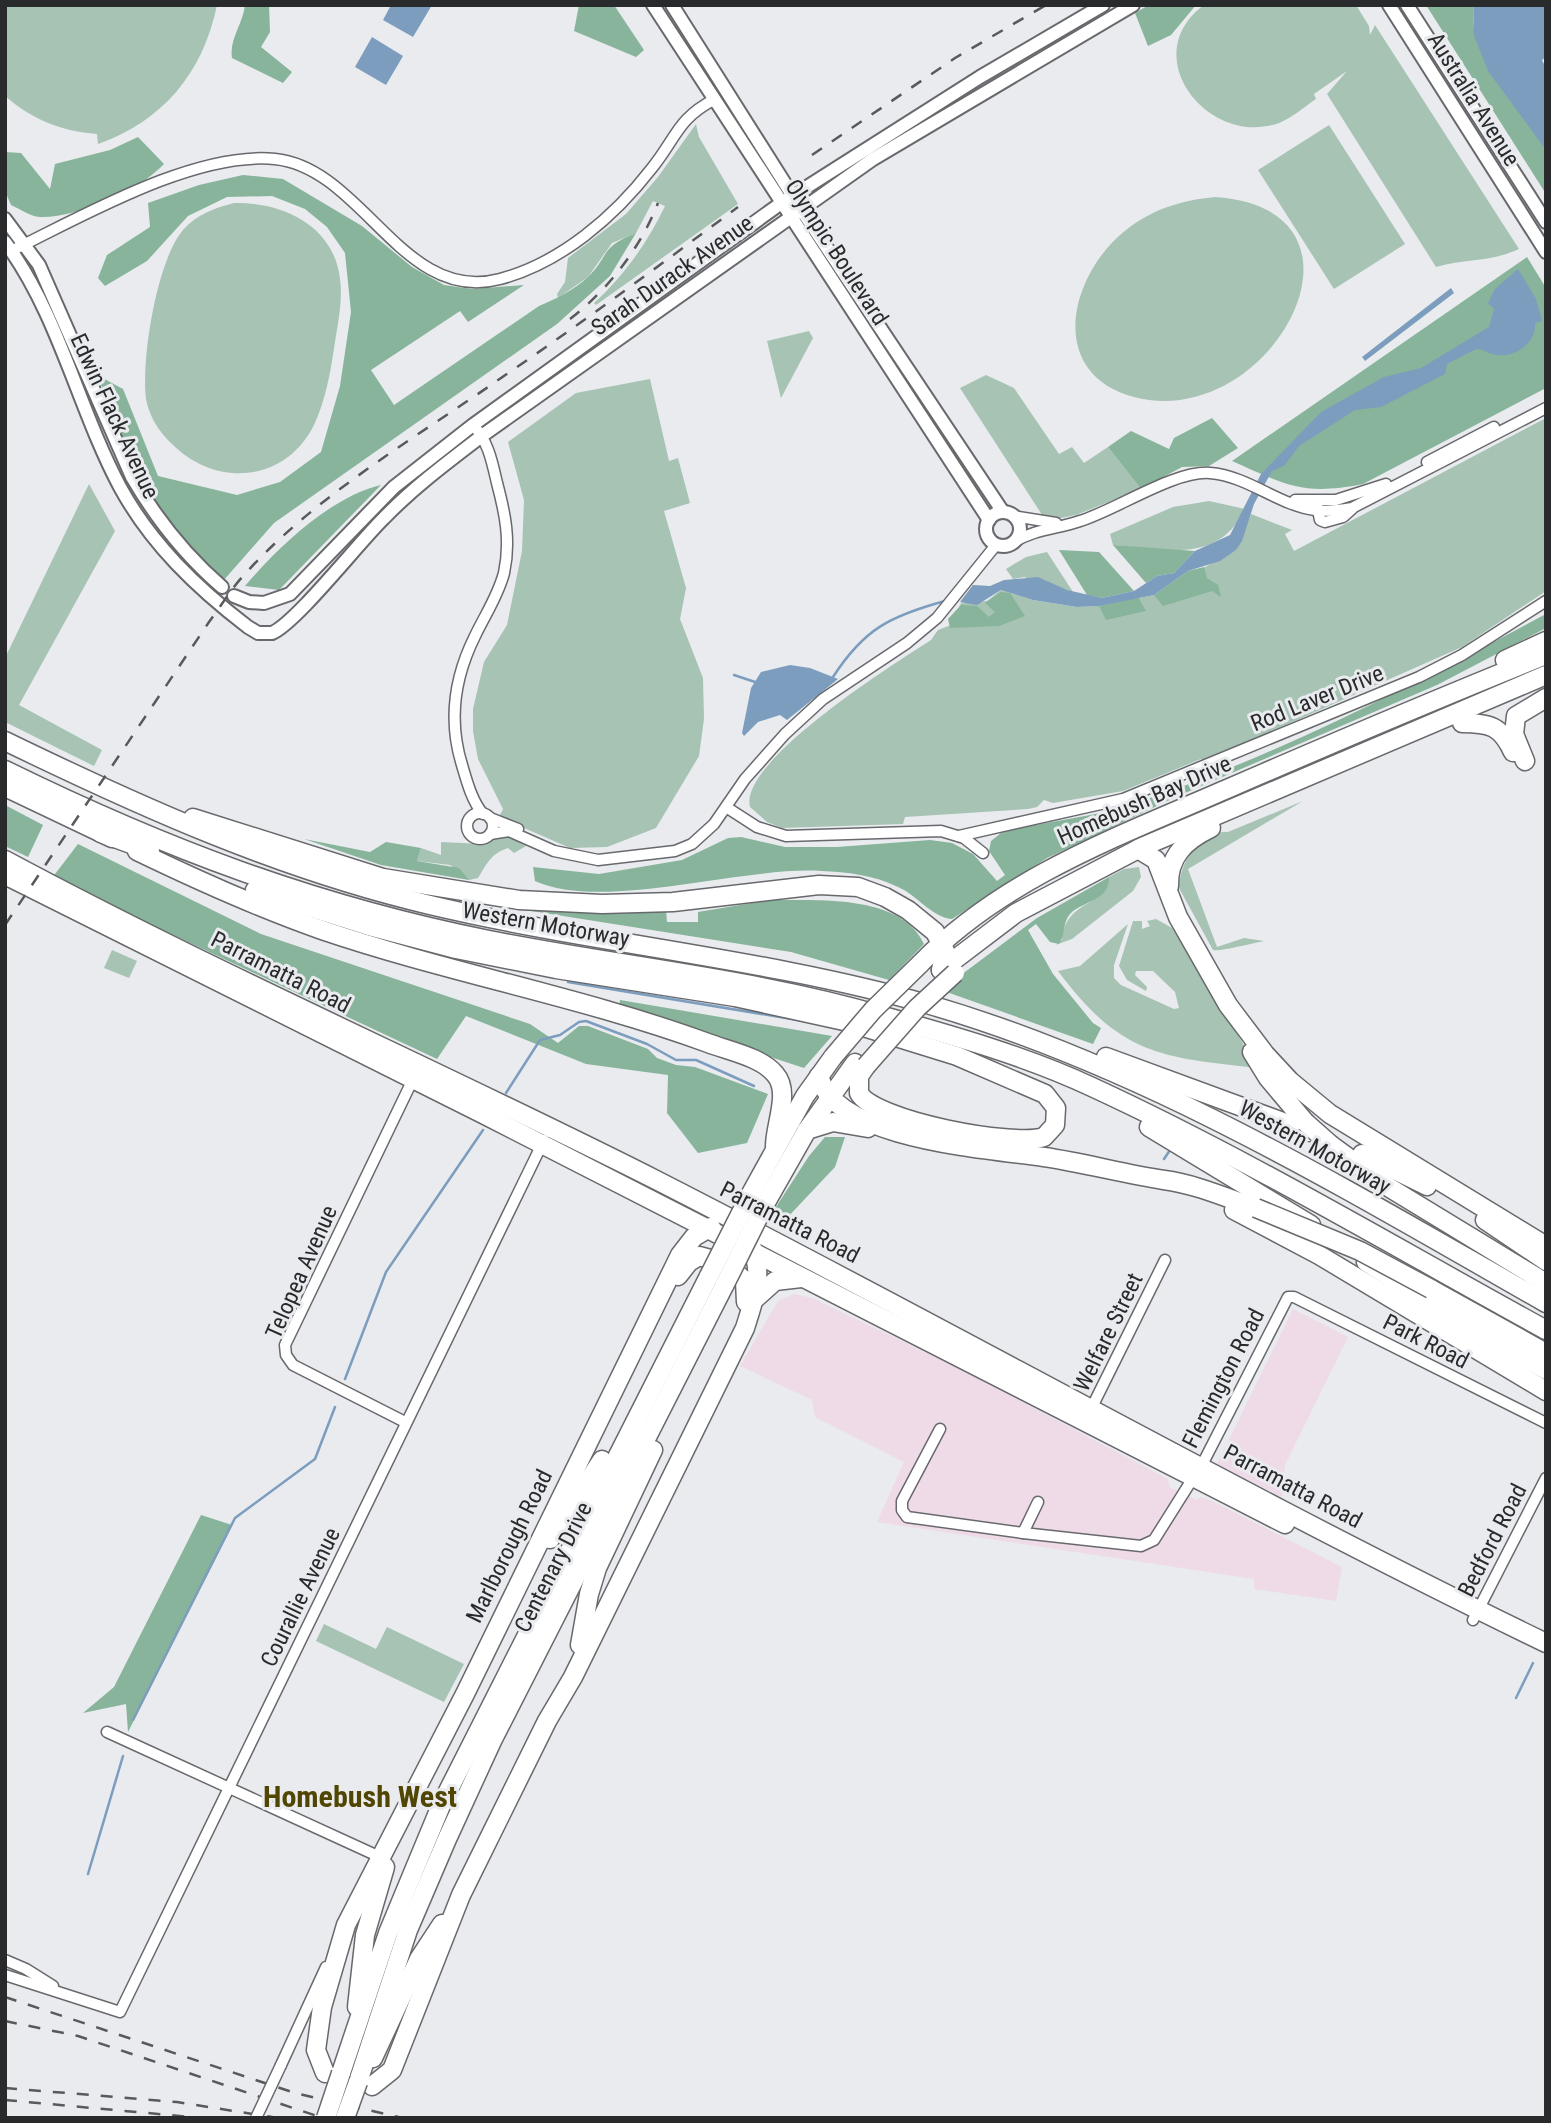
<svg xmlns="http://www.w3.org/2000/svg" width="1551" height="2123" font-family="'Roboto Condensed',sans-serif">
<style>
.commercial{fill:#efdae8}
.green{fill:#a7c3b3}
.forest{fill:#87b49b}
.water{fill:#7c9dbe}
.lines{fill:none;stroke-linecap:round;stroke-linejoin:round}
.stream{stroke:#7c9dbe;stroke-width:2.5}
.street-casing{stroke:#68696d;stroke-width:13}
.secondary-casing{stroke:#68696d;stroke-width:16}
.highway-casing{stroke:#68696d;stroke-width:21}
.street{stroke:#fff;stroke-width:10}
.secondary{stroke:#fff;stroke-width:12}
.highway{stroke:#fff;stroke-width:18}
.rail{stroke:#58595b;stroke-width:2.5;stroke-dasharray:12 12;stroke-linecap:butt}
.street-bridge-casing{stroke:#68696d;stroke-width:13;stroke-linecap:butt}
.highway-bridge-casing{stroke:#68696d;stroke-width:21;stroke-linecap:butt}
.street-bridge{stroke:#fff;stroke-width:10}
.highway-bridge{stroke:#fff;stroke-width:18}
.labels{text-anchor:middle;stroke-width:6;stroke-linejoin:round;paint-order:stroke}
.street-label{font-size:23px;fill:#292a2b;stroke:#e9ebef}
.district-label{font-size:30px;font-weight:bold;fill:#504501;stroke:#e9ebef}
</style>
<rect width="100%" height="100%" fill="#e9ebef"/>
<g class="commercial">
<path d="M794 1294 812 1298 952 1365 1168 1479 1169 1487 1197 1500 1201 1497 1210 1500 1342 1567 1336 1601 1254 1589V1579L877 1522 904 1462 815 1417 812 1400 740 1366 778 1301Z"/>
<path d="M1293 1309 1348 1337 1285 1465 1282 1497 1217 1464Z"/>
</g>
<g class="green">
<path d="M5 5H217C203 73 163 121 98 144L97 134C61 131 33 120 5 96Z"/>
<path d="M1204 5H1356L1369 26 1370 35 1375 25 1519 249C1488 263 1468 258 1436 267L1327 94 1347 71 1314 94 1316 99C1304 107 1292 118 1279 123 1209 148 1135 56 1204 5Z"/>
<path d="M696 124 699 137 738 204 596 305 594 303C623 277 648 242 665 206L653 201 636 233 612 243 588 277 558 298 557 294 565 282 568 258 626 214 658 177Z"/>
<path d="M1329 125 1405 244 1334 289 1258 170Z"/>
<path d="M1215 197C1392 209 1271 433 1134 397 1045 373 1070 274 1126 230 1152 209 1183 200 1215 197Z"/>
<path d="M234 203C282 202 334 225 340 279 343 299 338 322 335 342 331 369 326 400 314 425 285 483 216 488 172 444 159 432 149 416 146 399 141 359 157 260 183 230 197 214 215 208 234 203Z"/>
<path d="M809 331 813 338 781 398 767 341Z"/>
<path d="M986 375 1014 388 1059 454 1072 447 1084 463 1108 447 1141 489 1076 515 1046 521 960 388Z"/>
<path d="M650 379 669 461 678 458 690 503 664 511 686 588 680 619 703 678 704 719 699 756 656 828 607 847 570 848 499 817 503 809 478 759 473 731V709L484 662 507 625 522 551 524 500 508 442 576 393Z"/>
<path d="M1546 418V591L1462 647 1202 762 1201 759 1123 791 1053 803 1044 800 1037 807 1028 809 905 817 903 824 782 828 767 822 750 807C738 762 895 663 931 640L938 630 951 625 961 603 987 601 1001 590 1033 600 1077 607 1099 606 1154 595 1236 550 1251 514 1292 530 1285 534 1294 551Z"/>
<path d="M89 484 115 531 19 705 102 750 94 766 5 722V658Z"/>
<path d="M1209 501 1245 509C1218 565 1165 549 1113 545L1110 534 1173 507Z"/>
<path d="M1047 552 1073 592 1024 577 1013 579 1006 569 1026 557Z"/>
<path d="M1303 801 1188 869 1217 947 1244 938 1264 941C1253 943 1220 952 1213 950L1179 888C1180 863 1198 830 1228 832Z"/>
<path d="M505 834 526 846 514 853 508 848C490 854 487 864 478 878L469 880 450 865 417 861 421 848 441 855V842L483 844Z"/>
<path d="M1139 867 1141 877 1133 891 1072 939 1055 945 1062 940C1065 898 1111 906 1109 877L1124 869Z"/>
<path d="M1156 919 1172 928 1258 1068C1159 1057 1121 1055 1058 971L1080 966 1128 924 1114 965V978L1121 985 1174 1009 1179 1008 1175 992 1153 971H1136L1135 975 1147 987 1146 991 1127 980 1119 966 1133 921H1142V929L1150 926 1147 921Z"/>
<path d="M112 950 137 961 129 978 104 968Z"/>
<path d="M324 1624 376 1649 387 1627 464 1664 444 1702 316 1641Z"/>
</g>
<g class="forest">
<path d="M245 5H269L270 32 261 47 292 72 283 83 232 58C229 39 243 24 245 5Z"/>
<path d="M579 5H614L644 50 636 57 574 31Z"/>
<path d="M1149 5H1196L1171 35 1148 46 1135 13Z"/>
<path d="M1426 5H1474L1473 33 1546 150V194Z"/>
<path d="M138 137 164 164C140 190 77 218 41 217 31 217 20 209 11 205L5 191V152L21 153 50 189 55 164 110 150Z"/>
<path d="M243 175 283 179 362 226 412 267 444 285 472 289 524 285 468 322 460 311 371 370 394 405 539 306C556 299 574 290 588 277 611 254 599 248 636 233L610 276 557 324 274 523 223 581 190 551 145 491 97 375 123 389 158 476 237 495 280 482 321 452 340 386 351 312 345 253 327 227 305 209 272 196 227 197 188 216 147 261 105 286 98 278 107 255 150 227 148 203 199 185Z"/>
<path d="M1527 257 1546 288V388L1363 484C1303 496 1286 485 1232 461Z"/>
<path d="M1212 418 1238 448 1209 466 1182 467 1141 489 1108 447 1131 431 1169 449 1174 438Z"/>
<path d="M381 485 279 590 245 586C278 547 332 496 381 485Z"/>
<path d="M1113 545 1195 551 1174 573 1157 576 1146 583Z"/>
<path d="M1059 550 1099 552 1134 591 1102 598 1087 595Z"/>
<path d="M1204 567 1207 578 1218 585 1221 597 1212 591 1163 606 1154 595 1188 571Z"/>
<path d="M1001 592 1010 593 1025 616 999 626 950 628 948 619 961 605 977 606 989 617 995 612 985 603Z"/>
<path d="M1138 597 1146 611 1106 620 1099 606Z"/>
<path d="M1546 614V628L1437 685 1178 796 1047 858 952 919C931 917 917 895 898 887 874 875 847 872 821 871 743 866 604 912 535 881L533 867 599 874 682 860 728 838 741 837 785 847H837L930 840 952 843 973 854 997 881 1005 875 989 851 991 841 1001 833C1042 821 1085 819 1126 806 1272 759 1411 686 1546 614Z"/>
<path d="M5 805 43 825 28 857 5 846Z"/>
<path d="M304 839 370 852 386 842 421 848 417 861 459 868 469 880 381 865Z"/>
<path d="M78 844 261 934 530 1024 558 1043 579 1026H588L648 1049 657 1058 676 1065 695 1067 768 1094 747 1143 698 1153 667 1113 668 1075 586 1064 466 1016 437 1059 52 878Z"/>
<path d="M1109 877C1111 900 1084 901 1071 913 1062 922 1066 935 1059 944L1050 942 1036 924 1028 930 1053 974 1093 1023 1101 1028 1093 1044 941 990 1037 918Z"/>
<path d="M770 900C815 901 900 893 924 944L889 980 791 952 525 910H666L667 922H698V912Z"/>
<path d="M620 1000 832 1036 804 1068 619 1007Z"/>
<path d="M825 1137H845L835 1167 785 1220 772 1213 809 1156Z"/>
<path d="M201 1515 232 1525 128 1732 126 1704 83 1713 114 1687Z"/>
</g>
<g class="water">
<path d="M391 5H432L413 37 383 20Z"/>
<path d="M1474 5H1546V57L1542 60 1546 68V150L1488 71 1473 33Z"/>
<path d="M372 37 403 56 386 85 355 67Z"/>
<path d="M1518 269 1536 299 1542 321 1535 323C1537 344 1512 360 1492 354 1485 352 1483 349 1476 349L1447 364 1445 374 1381 407 1355 410 1299 446 1284 466 1272 471 1254 504 1242 541 1236 550 1220 561 1188 571 1154 595 1099 606 1077 607 1033 600 1001 590 977 605 960 602 973 585 990 586 1004 580 1038 577 1067 590 1102 598 1134 591 1157 576 1174 573 1195 551 1230 535 1261 474 1321 412 1384 377 1421 368 1489 327 1494 309 1488 303 1495 289Z"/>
<path d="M1451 288 1454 293 1365 361 1362 357Z"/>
<path d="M790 665 810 668 838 679 787 720 780 715 758 722 744 736 742 733 751 688 761 672Z"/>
</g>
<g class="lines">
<g class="stream">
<path d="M734 675 755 682"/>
<path d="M833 677C864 629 890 616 945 601"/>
<path d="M568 982 804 1021"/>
<path d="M506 1093 540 1040 560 1035 579 1022 586 1021 647 1044 676 1060H696L754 1086"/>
<path d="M912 1112 946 1121"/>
<path d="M1164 1159 1170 1150"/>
<path d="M1202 1169 1223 1182"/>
<path d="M345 1379 386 1272 483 1130"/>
<path d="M1516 1698 1533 1663"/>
<path d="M133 1720 235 1518 315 1459 335 1407"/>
<path d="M88 1874 123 1756"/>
</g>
<g class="street-casing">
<g id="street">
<path d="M11 251C83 216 195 151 275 159 363 168 403 305 500 279 561 263 615 216 652 168 677 137 677 119 715 99"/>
<path d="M473 425C488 441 492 461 497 483 505 513 511 541 504 573 498 596 485 615 475 636 454 678 448 720 462 765 467 782 472 801 483 814"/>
<path d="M1427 462 1494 427"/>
<path d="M1295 500H1336L1386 484"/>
<path d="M1317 506 1320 520 1325 522 1343 517 1352 509"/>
<path d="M1013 516 1056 523"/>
<path d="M1014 542C1035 529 1057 529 1080 521 1116 510 1175 470 1210 473 1248 476 1278 505 1315 510 1328 512 1340 510 1352 508L1546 408"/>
<path d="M726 807 757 827 786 836 941 831 964 838 983 853"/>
<circle cx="480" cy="826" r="13"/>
<path d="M490 818 518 829"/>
<path d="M490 834 509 831 554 851 598 860 675 851 692 844 714 824 745 779 785 734 823 699 907 643 937 618 996 545"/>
<path d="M959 836 1123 799 1419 677 1462 655 1546 601"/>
<path d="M1089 1413 1165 1260"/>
<path d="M405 1422 293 1365 286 1355 285 1345 415 1075"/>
<path d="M940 1429 902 1501V1510L907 1517 1023 1533 1038 1502"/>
<path d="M1023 1533 1141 1546 1154 1540 1205 1459 1288 1297H1294L1546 1423"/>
<path d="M1473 1620 1546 1478"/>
<path d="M107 1732 380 1857"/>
<path d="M5 1960 26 1969 53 1986"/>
<path d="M5 1975 120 2012 544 1140"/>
<path d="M281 2065 326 1967"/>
</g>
</g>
<g class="secondary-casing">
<g id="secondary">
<path d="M653 5 989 520"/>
<path d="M672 5 801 209 1003 512"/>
<path d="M1389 5 1546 252"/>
<path d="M1407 5 1546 222"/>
<path d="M5 219 39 265 132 477C157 520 185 555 222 587"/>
<path d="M5 242C59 315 78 408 120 487 151 544 197 588 248 627L258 633H272C296 623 360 541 384 518 414 487 449 461 483 435L873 159 1133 5"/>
<circle cx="1003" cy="529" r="17"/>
<path d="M234 596 249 602 264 603 290 594 394 487 473 425 780 204 980 77 1103 5"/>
</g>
</g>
<g class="highway-casing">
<g id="highway">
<path d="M1505 660 1546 641"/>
<path d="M1462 723C1490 723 1501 726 1513 752"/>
<path d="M5 741C143 808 281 870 430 905 595 944 764 958 927 1004 1146 1067 1349 1191 1546 1303"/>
<path d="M1525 761 1514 734 1516 716 1546 698"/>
<path d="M5 770C164 848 314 905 489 940 619 966 752 978 880 1015 951 1035 1026 1056 1092 1087 1248 1159 1396 1248 1546 1330"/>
<path d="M5 787 112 838"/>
<path d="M193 818 383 878 519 900 602 904 673 902 819 885 858 887 885 897 908 910 935 932 945 951 941 970"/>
<path d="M101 833 150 851"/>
<path d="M1138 849 1156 860 1178 917 1228 1005 1265 1054 1290 1081 1330 1114 1546 1246"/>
<path d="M137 851C197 880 259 908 322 930 449 973 582 997 708 1043 729 1051 761 1057 775 1074 791 1092 775 1124 775 1146"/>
<path d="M5 860C219 975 443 1072 660 1182 956 1333 1246 1498 1546 1643"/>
<path d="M5 875 483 1114 1285 1524"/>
<path d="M1169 886C1168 856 1186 840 1211 828"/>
<path d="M255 890 369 926 456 949 556 969 735 997 844 1021 957 1056 1045 1094 1056 1108 1055 1125 1044 1137C1014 1147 874 1121 859 1093V1076L866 1066"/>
<path d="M920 964C1003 878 1119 836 1227 789 1333 743 1439 698 1546 655"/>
<path d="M941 970 1016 913 1142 847 1546 675"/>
<path d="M1252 1052 1268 1078 1305 1122"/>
<path d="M1106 1057 1310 1132"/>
<path d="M819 1076C835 1140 990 1149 1044 1157 1085 1163 1124 1174 1164 1180 1195 1184 1227 1198 1256 1208"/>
<path d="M1149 1127 1311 1225"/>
<path d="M807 1130 833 1122 868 1128"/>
<path d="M1331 1145 1390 1188 1546 1283"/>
<path d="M1362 1154 1427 1186"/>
<path d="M749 1197 805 1096 833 1057"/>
<path d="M765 1204 807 1130 855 1063"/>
<path d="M1234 1210 1319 1255 1546 1391"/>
<path d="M1485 1220 1546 1261"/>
<path d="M1366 1262 1469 1327 1546 1370"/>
<path d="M678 1276 689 1262 699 1256 725 1263 745 1281 746 1302"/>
<path d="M1431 1289 1546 1353"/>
<path d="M756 1298 775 1281 801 1278"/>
<path d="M550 1539 602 1460"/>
<path d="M580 1645 589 1594 597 1568 653 1450"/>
<path d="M357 2007 365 1935 385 1867"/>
<path d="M373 2058 419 1959 442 1924"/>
<path d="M325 2073 316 2050 322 2007 346 1925 465 1694 680 1255 694 1237 711 1227"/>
<path d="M341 2073 388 1933 442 1803 709 1276"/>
<path d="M358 2082 408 1930 447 1839 492 1741 725 1284"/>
<path d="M372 2086 392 2070 461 1895 547 1721 573 1677 745 1328C753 1302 764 1275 752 1248"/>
</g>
</g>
<use href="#street" class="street"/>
<use href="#secondary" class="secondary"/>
<use href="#highway" class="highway"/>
<g class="rail">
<path d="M812 155 955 58 1046 5"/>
<path d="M570 319C608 290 641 247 658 203"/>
<path d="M5 925 209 622C221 606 231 589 244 575 316 495 414 439 501 378 582 323 660 265 738 207"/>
<path d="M5 1997 295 2093 403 2118"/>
<path d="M5 2021 78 2036 323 2118"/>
<path d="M5 2088 177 2102 278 2118"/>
<path d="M5 2100 202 2118"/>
</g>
<g class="street-bridge-casing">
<path id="street-bridge" d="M256 2118 281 2065"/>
</g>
<g class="highway-bridge-casing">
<g id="highway-bridge">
<path d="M833 1057 873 1010 920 964"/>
<path d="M866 1066 917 1008 955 973"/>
<path d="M1305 1122 1331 1145"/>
<path d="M1256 1208 1360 1251 1431 1289"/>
<path d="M709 1276 749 1197"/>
<path d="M725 1284 765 1204"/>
<path d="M326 2118 341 2073"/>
<path d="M345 2118 358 2082"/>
</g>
</g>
<use href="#street-bridge" class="street-bridge"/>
<use href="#highway-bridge" class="highway-bridge"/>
</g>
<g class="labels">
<g class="street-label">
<text transform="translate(1474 99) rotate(58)" y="8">Australia Avenue</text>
<text transform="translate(837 252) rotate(57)" y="8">Olympic Boulevard</text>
<text transform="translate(672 275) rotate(-35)" y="8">Sarah Durack Avenue</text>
<text transform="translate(115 416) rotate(65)" y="8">Edwin Flack Avenue</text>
<text transform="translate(1317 698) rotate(-22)" y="8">Rod Laver Drive</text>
<text transform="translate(1144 800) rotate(-24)" y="8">Homebush Bay Drive</text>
<text transform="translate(546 924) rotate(10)" y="8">Western Motorway</text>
<text transform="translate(281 972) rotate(27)" y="8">Parramatta Road</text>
<text transform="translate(1315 1147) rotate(29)" y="8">Western Motorway</text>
<text transform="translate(790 1222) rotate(27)" y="8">Parramatta Road</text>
<text transform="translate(301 1272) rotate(-66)" y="8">Telopea Avenue</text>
<text transform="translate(1108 1332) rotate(-64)" y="8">Welfare Street</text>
<text transform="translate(1426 1341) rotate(27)" y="8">Park Road</text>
<text transform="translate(1223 1378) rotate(-63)" y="8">Flemington Road</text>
<text transform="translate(1293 1486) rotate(28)" y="8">Parramatta Road</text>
<text transform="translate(1492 1540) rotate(-63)" y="8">Bedford Road</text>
<text transform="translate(509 1546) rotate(-64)" y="8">Marlborough Road</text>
<text transform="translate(553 1567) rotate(-63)" y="8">Centenary Drive</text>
<text transform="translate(300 1597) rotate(-64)" y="8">Courallie Avenue</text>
</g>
<g class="district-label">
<text x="360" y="1807">Homebush West</text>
</g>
</g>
<rect width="1551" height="2123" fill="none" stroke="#292a2b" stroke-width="14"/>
</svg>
